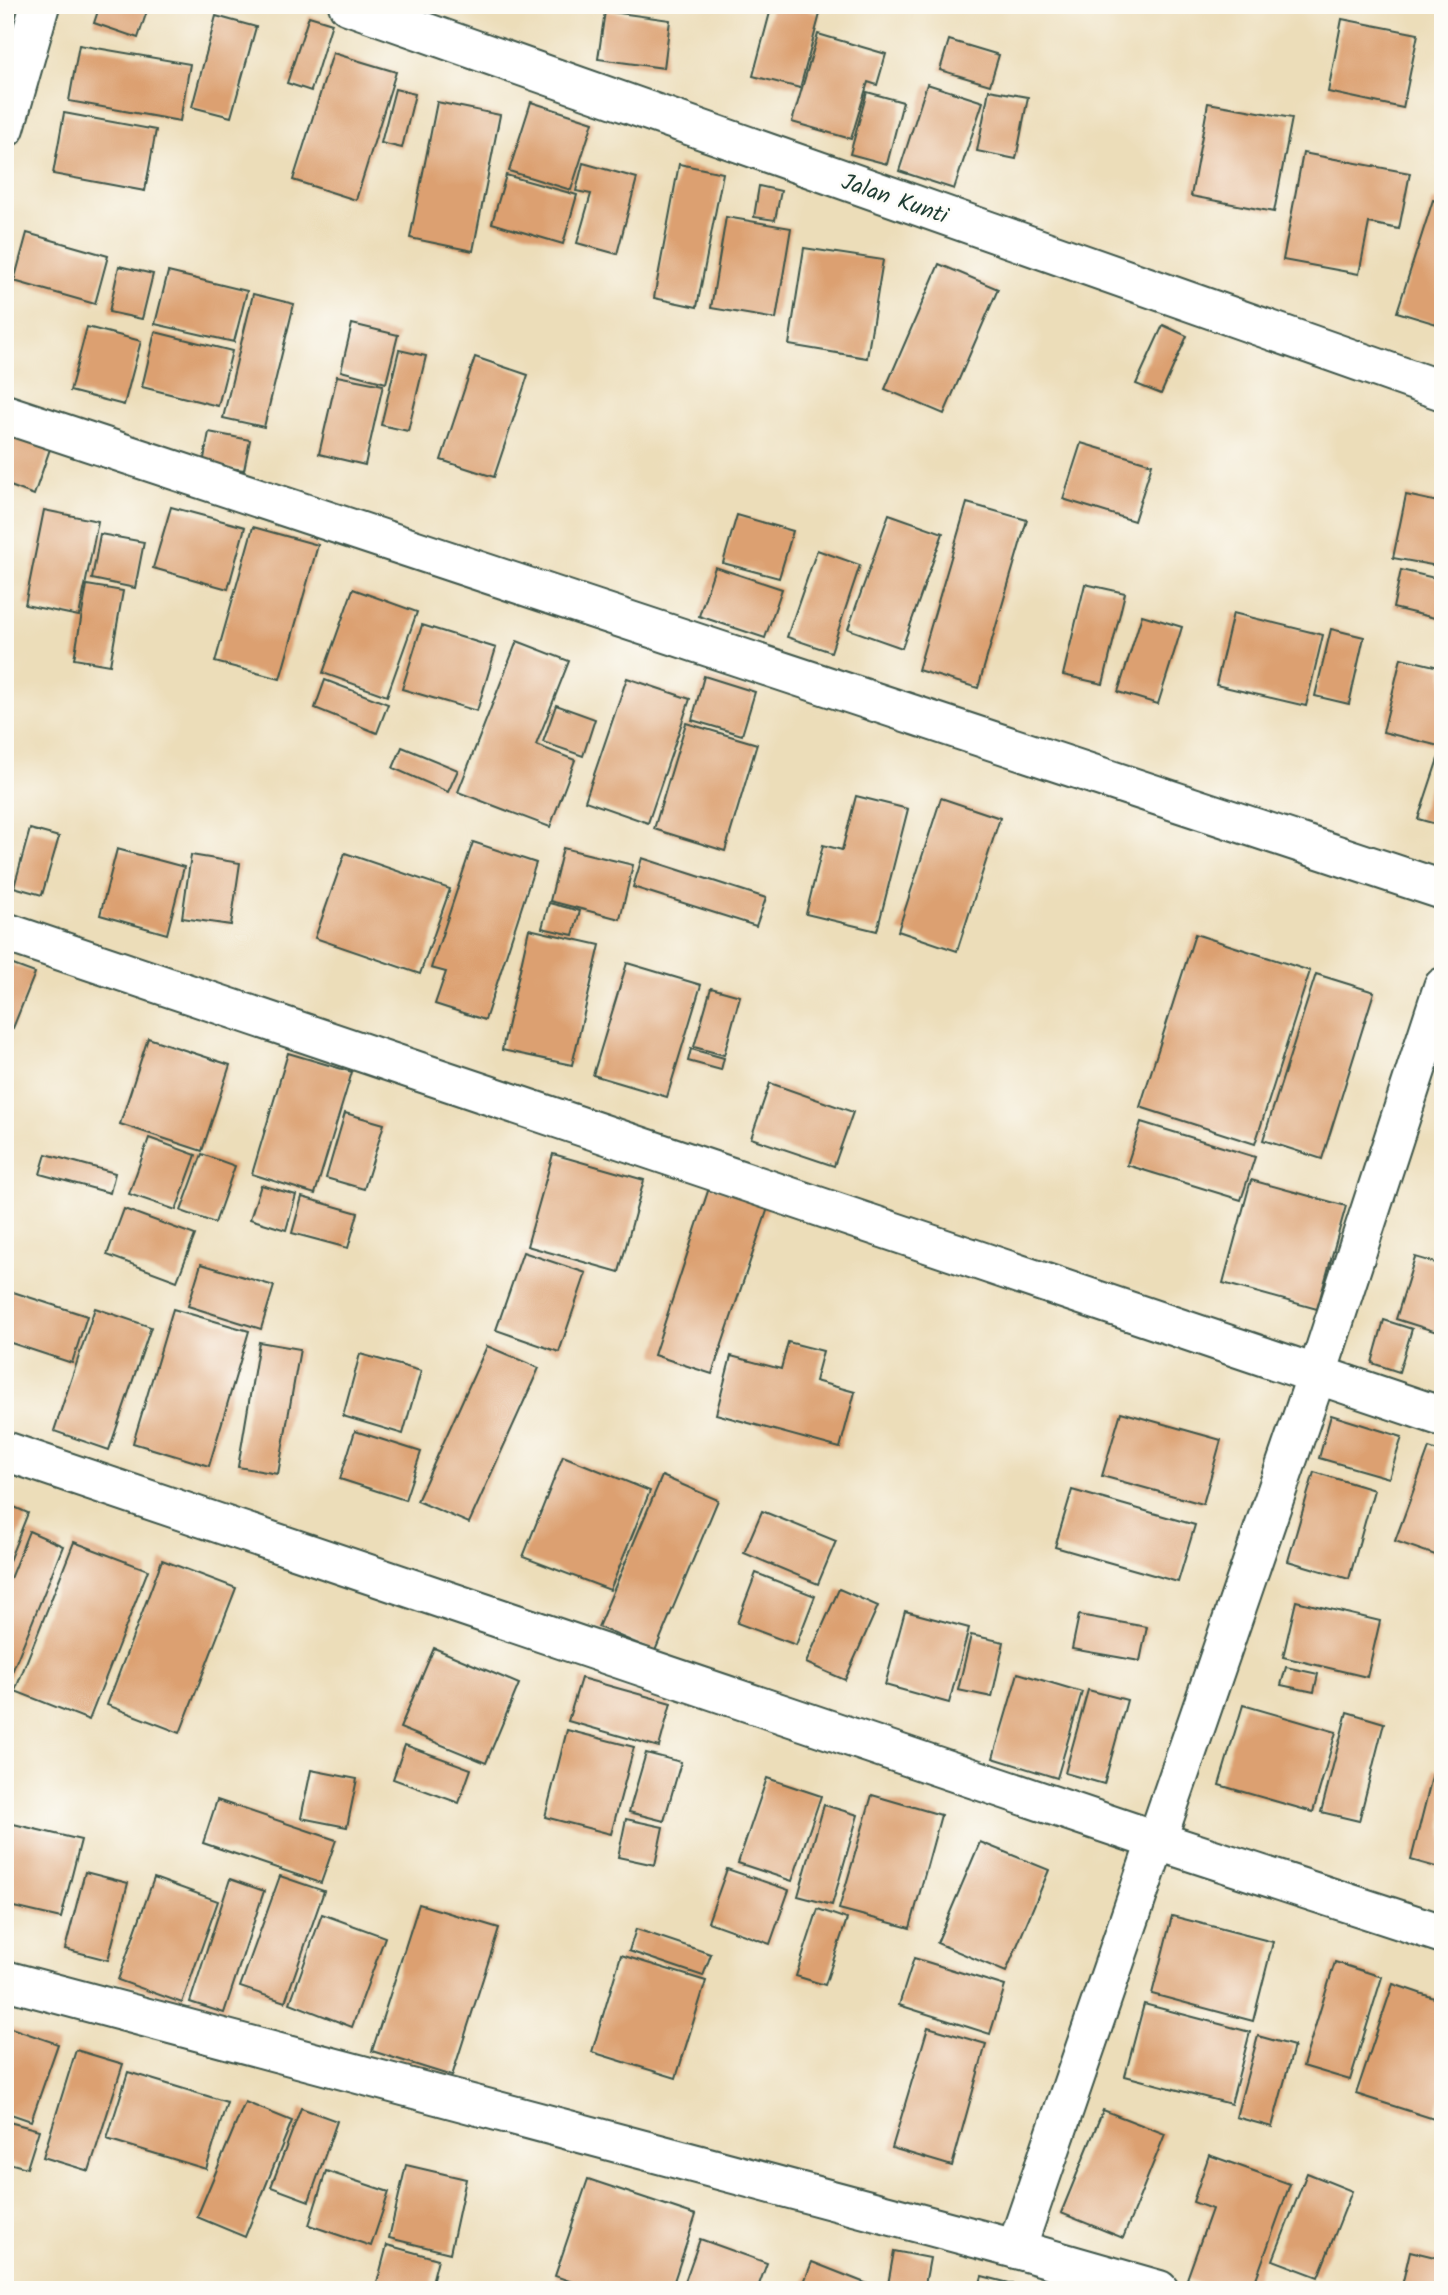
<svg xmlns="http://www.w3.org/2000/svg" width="1448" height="2295" font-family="Kalam,sans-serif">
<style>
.building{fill:#dca071}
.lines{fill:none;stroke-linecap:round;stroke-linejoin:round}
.street-casing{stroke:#3e5548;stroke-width:42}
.street{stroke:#fff;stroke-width:38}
.labels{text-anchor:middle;stroke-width:5;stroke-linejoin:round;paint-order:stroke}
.street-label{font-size:23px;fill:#1f3d34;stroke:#fdfcf7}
</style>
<rect width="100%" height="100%" fill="#fdfcf7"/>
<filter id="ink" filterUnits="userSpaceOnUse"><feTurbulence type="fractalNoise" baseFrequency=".0143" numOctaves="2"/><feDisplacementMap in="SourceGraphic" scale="14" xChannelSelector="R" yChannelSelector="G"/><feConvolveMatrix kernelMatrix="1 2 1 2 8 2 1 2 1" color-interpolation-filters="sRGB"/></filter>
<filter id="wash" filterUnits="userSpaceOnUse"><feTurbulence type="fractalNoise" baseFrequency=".00686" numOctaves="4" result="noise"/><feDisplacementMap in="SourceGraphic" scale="28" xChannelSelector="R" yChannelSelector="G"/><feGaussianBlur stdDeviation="1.57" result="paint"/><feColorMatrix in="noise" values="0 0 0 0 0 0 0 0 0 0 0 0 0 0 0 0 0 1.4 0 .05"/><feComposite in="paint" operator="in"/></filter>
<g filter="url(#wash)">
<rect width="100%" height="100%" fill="#ecddb9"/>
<g id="blocks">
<g class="building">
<path d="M100 5H149L138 38 94 23Z"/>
<path d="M772 5H790L820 14 800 88 753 76Z"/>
<path d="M605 11 670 20 664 68 598 59Z"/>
<path d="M216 16 256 27 231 117 192 107Z"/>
<path d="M309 16 332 23 311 91 287 83Z"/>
<path d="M1342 19 1418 34 1403 108 1328 92Z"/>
<path d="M818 34 886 54 877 85 868 82 851 139 792 122Z"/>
<path d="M949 40 999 55 990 85 940 70Z"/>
<path d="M79 45 190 64 180 121 69 101Z"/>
<path d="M333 53 396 72 356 200 293 180Z"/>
<path d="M927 84 983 102 954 189 899 171Z"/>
<path d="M395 89 415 94 402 148 381 143Z"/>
<path d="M989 90 1028 97 1016 159 977 151Z"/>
<path d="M867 92 903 102 887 164 850 154Z"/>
<path d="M437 102 500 115 473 251 410 238Z"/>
<path d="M531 102 593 122 571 190 509 171Z"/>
<path d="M1208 103 1292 118 1274 212 1191 196Z"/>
<path d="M64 113 156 130 145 191 53 174Z"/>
<path d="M1303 153 1410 173 1399 229 1369 223 1359 274 1283 260Z"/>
<path d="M583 163 637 178 617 254 577 243 591 194 576 191Z"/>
<path d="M679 164 723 173 697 307 654 298Z"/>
<path d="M506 175 577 195 563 244 492 223Z"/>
<path d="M759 186 781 191 775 220 754 217Z"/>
<path d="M1433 200 1443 203V326L1397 312Z"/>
<path d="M726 217 791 228 776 319 711 308Z"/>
<path d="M27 233 108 256 95 304 14 281Z"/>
<path d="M804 248 883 260 867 358 789 345Z"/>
<path d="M939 264 998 289 944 414 885 389Z"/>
<path d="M119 266 153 274 142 319 109 312Z"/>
<path d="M168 272 247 291 234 342 155 324Z"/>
<path d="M253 294 294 304 264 427 223 418Z"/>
<path d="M352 324 398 335 386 383 341 371Z"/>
<path d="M1163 325 1187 336 1161 394 1136 384Z"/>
<path d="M87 327 141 341 124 405 70 391Z"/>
<path d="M155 332 232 351 218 406 142 387Z"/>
<path d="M399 350 426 356 408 431 381 425Z"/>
<path d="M475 357 528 375 494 477 441 460Z"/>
<path d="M337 376 383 385 365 465 319 454Z"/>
<path d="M5 427 52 443 34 495 5 484Z"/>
<path d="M209 432 250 440 244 470 203 464Z"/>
<path d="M1081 443 1152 464 1134 521 1063 499Z"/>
<path d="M1406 495 1443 503V567L1393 558Z"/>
<path d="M967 503 1027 520 978 688 918 670Z"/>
<path d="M171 507 245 527 228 589 153 568Z"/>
<path d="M44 510 98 521 79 616 25 605Z"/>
<path d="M889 514 943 533 902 648 848 629Z"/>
<path d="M737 515 793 531 779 578 723 563Z"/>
<path d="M253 527 318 545 280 679 215 662Z"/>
<path d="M100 534 144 542 135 588 92 579Z"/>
<path d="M817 550 860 565 831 652 787 637Z"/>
<path d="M715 567 782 589 765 638 699 616Z"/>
<path d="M1401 570 1443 580V605L1439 619 1393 608Z"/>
<path d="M1085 584 1125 593 1103 684 1063 675Z"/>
<path d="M87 585 123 591 110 665 74 659Z"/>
<path d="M353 589 417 612 387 696 323 673Z"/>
<path d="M1233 613 1323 635 1306 706 1216 685Z"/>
<path d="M1142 615 1182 627 1158 704 1118 692Z"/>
<path d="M422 625 496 648 477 711 402 689Z"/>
<path d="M1331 629 1364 637 1349 704 1315 696Z"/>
<path d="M517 641 569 661 536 745 575 760 550 827 458 792Z"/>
<path d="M1401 658 1443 668V747L1383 732Z"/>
<path d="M704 676 755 692 742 735 692 720Z"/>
<path d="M627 678 690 699 648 823 585 801Z"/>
<path d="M325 680 388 704 377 733 315 708Z"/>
<path d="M556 705 595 719 583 756 543 742Z"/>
<path d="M686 723 757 744 725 851 654 829Z"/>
<path d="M402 747 458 770 448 792 393 768Z"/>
<path d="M1438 759 1443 760V826L1418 819Z"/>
<path d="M856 796 908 809 877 931 806 914 823 845 842 850Z"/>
<path d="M941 798 1000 818 957 951 898 931Z"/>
<path d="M30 829 59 837 42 895 14 887Z"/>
<path d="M473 842 536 863 485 1020 435 1004 446 972 431 968Z"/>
<path d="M563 848 633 865 620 919 550 901Z"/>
<path d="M117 849 184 867 167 934 100 915Z"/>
<path d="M345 853 450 889 420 974 315 938Z"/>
<path d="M191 855 240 863 231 925 182 918Z"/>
<path d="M642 858 766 898 756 926 633 887Z"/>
<path d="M549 903 580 911 573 935 542 928Z"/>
<path d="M529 929 600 945 572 1065 502 1050Z"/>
<path d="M1195 934 1310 971 1255 1144 1140 1107Z"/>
<path d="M5 962 35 973 13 1028 5 1025Z"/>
<path d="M627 963 701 985 667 1097 593 1075Z"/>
<path d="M1316 974 1374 992 1322 1159 1263 1140Z"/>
<path d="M711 988 740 996 724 1055 694 1047Z"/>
<path d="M148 1038 230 1065 202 1151 120 1124Z"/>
<path d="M691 1049 724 1058 721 1070 688 1061Z"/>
<path d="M288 1053 352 1072 315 1194 252 1174Z"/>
<path d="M770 1083 853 1112 834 1166 751 1138Z"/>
<path d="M345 1113 384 1124 364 1189 326 1178Z"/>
<path d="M1141 1122 1255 1157 1241 1200 1127 1165Z"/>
<path d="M149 1138 196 1155 176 1210 129 1194Z"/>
<path d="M46 1154 115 1173 110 1193 40 1174Z"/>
<path d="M202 1154 235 1166 215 1223 181 1211Z"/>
<path d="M553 1154 644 1180 619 1272 527 1246Z"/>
<path d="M1251 1180 1346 1206 1317 1309 1223 1283Z"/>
<path d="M261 1185 296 1195 286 1230 250 1219Z"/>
<path d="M710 1185 769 1205 712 1374 654 1355Z"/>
<path d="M302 1197 358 1213 348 1248 292 1233Z"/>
<path d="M124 1209 195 1235 177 1281 107 1255Z"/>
<path d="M523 1252 586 1273 559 1352 496 1330Z"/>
<path d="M1415 1257 1443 1265V1334L1396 1319Z"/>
<path d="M201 1264 274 1286 261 1329 188 1306Z"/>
<path d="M10 1291 87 1316 72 1363 5 1341V1305Z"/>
<path d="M95 1308 151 1327 109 1450 54 1431Z"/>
<path d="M173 1309 249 1331 209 1466 133 1443Z"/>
<path d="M1384 1320 1412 1329 1399 1372 1372 1363Z"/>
<path d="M259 1342 300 1349 278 1474 238 1467Z"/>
<path d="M788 1342 823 1351 815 1381 855 1392 840 1448 716 1414 731 1356 781 1369Z"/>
<path d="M487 1346 539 1368 469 1523 417 1501Z"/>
<path d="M360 1354 421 1371 403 1434 343 1416Z"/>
<path d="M1121 1412 1221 1440 1203 1504 1102 1476Z"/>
<path d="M1331 1415 1402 1437 1389 1478 1319 1458Z"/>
<path d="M355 1431 421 1452 405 1500 340 1479Z"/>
<path d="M1429 1448 1443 1453V1543L1438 1556 1395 1541Z"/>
<path d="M563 1456 650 1491 610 1590 523 1557Z"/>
<path d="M1314 1472 1374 1490 1349 1579 1288 1561Z"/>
<path d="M662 1476 718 1500 655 1651 598 1627Z"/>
<path d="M1072 1490 1195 1525 1178 1582 1055 1547Z"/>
<path d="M5 1503 28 1513 5 1571Z"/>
<path d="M762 1511 836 1541 818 1584 744 1553Z"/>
<path d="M29 1531 63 1546 10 1677 5 1675V1591Z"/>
<path d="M74 1542 148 1570 89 1720 15 1691Z"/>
<path d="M162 1560 236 1588 180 1733 107 1705Z"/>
<path d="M756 1573 815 1596 796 1645 737 1623Z"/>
<path d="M839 1589 878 1606 845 1680 806 1663Z"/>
<path d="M1296 1601 1380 1621 1367 1677 1283 1657Z"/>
<path d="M905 1611 969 1628 949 1703 885 1685Z"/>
<path d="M1079 1615 1147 1627 1140 1661 1072 1649Z"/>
<path d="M971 1635 1004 1642 992 1697 958 1690Z"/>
<path d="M434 1648 519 1684 486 1763 400 1728Z"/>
<path d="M1286 1667 1318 1674 1314 1692 1281 1685Z"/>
<path d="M1018 1673 1082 1692 1057 1778 993 1758Z"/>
<path d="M581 1678 671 1703 659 1747 568 1721Z"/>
<path d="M1088 1690 1127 1700 1104 1784 1065 1773Z"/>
<path d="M1243 1705 1336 1732 1313 1812 1219 1785Z"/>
<path d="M1347 1712 1384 1723 1359 1821 1321 1812Z"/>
<path d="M567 1730 634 1747 611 1834 545 1817Z"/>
<path d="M405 1745 471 1769 459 1803 393 1779Z"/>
<path d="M646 1753 681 1762 664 1821 629 1812Z"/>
<path d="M1434 1769 1443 1771V1869L1411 1860Z"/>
<path d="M311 1770 357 1779 347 1827 301 1818Z"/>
<path d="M767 1778 821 1796 792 1881 738 1863Z"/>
<path d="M872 1795 941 1815 910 1928 839 1909Z"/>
<path d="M217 1800 336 1840 321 1883 203 1843Z"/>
<path d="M824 1805 858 1815 832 1905 798 1896Z"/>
<path d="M626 1819 663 1827 655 1865 618 1857Z"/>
<path d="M5 1822 81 1840 61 1918 5 1905Z"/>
<path d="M980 1842 1049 1870 1006 1972 937 1943Z"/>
<path d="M727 1869 789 1890 770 1944 708 1922Z"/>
<path d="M85 1872 128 1883 108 1960 65 1949Z"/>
<path d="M280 1876 324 1891 285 2002 240 1987Z"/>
<path d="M154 1878 218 1901 182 2003 118 1980Z"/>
<path d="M230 1879 264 1891 224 2013 190 2002Z"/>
<path d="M419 1904 499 1928 452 2076 372 2051Z"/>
<path d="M818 1909 847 1919 825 1985 796 1976Z"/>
<path d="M322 1914 385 1937 352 2027 290 2003Z"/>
<path d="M1172 1916 1273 1942 1253 2021 1152 1994Z"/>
<path d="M636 1929 711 1954 703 1976 629 1951Z"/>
<path d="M621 1955 706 1981 676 2078 592 2052Z"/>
<path d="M914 1958 1005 1986 990 2034 899 2005Z"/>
<path d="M1335 1962 1382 1977 1350 2080 1303 2066Z"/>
<path d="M1393 1984 1443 2001V2091L1434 2119 1356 2094Z"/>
<path d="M1144 2004 1250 2032 1231 2104 1125 2076Z"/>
<path d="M928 2027 986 2044 952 2166 892 2148Z"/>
<path d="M11 2028 58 2044 31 2121 5 2112V2045Z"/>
<path d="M1258 2036 1294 2046 1272 2127 1236 2117Z"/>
<path d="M76 2050 123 2064 89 2171 43 2157Z"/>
<path d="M128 2072 227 2102 206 2169 107 2139Z"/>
<path d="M245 2102 292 2121 245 2237 197 2217Z"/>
<path d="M301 2108 337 2121 309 2201 271 2187Z"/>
<path d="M1103 2110 1165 2134 1123 2238 1061 2213Z"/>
<path d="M5 2121 39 2130 27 2168 5 2162Z"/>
<path d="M1209 2155 1290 2184 1252 2290H1216L1187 2279 1212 2209 1193 2202Z"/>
<path d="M406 2165 466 2179 450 2253 389 2238Z"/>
<path d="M326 2171 389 2192 371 2246 309 2225Z"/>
<path d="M1307 2173 1352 2191 1318 2277 1273 2260Z"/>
<path d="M588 2179 696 2215 671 2290H595L555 2276Z"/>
<path d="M700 2239 767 2263 757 2290H682Z"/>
<path d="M387 2245 438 2259 430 2290H400L377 2283Z"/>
<path d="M894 2251 930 2258 924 2290H887Z"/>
<path d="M1410 2251 1443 2259V2290H1401Z"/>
<path d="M812 2262 883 2290H801Z"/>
<path d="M982 2276 1021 2286 1020 2290H978Z"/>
</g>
</g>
</g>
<g filter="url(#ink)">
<use href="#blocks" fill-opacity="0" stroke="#3e5548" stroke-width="2"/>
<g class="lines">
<g class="street-casing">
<g id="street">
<path d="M348 5 1443 391"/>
<path d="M5 128 40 5"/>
<path d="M5 414 1443 890"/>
<path d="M5 932 1443 1417"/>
<path d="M5 1451 1155 1840 1443 1934"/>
<path d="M5 1980 1016 2249 1159 2290"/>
<path d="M1016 2249 1317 1374 1443 987"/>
</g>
</g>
<use href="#street" class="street"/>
</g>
</g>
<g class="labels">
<g class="street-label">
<text transform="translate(895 198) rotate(19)" y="8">Jalan Kunti</text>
</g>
</g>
<rect width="1448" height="2295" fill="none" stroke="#fdfcf7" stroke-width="28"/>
</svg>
